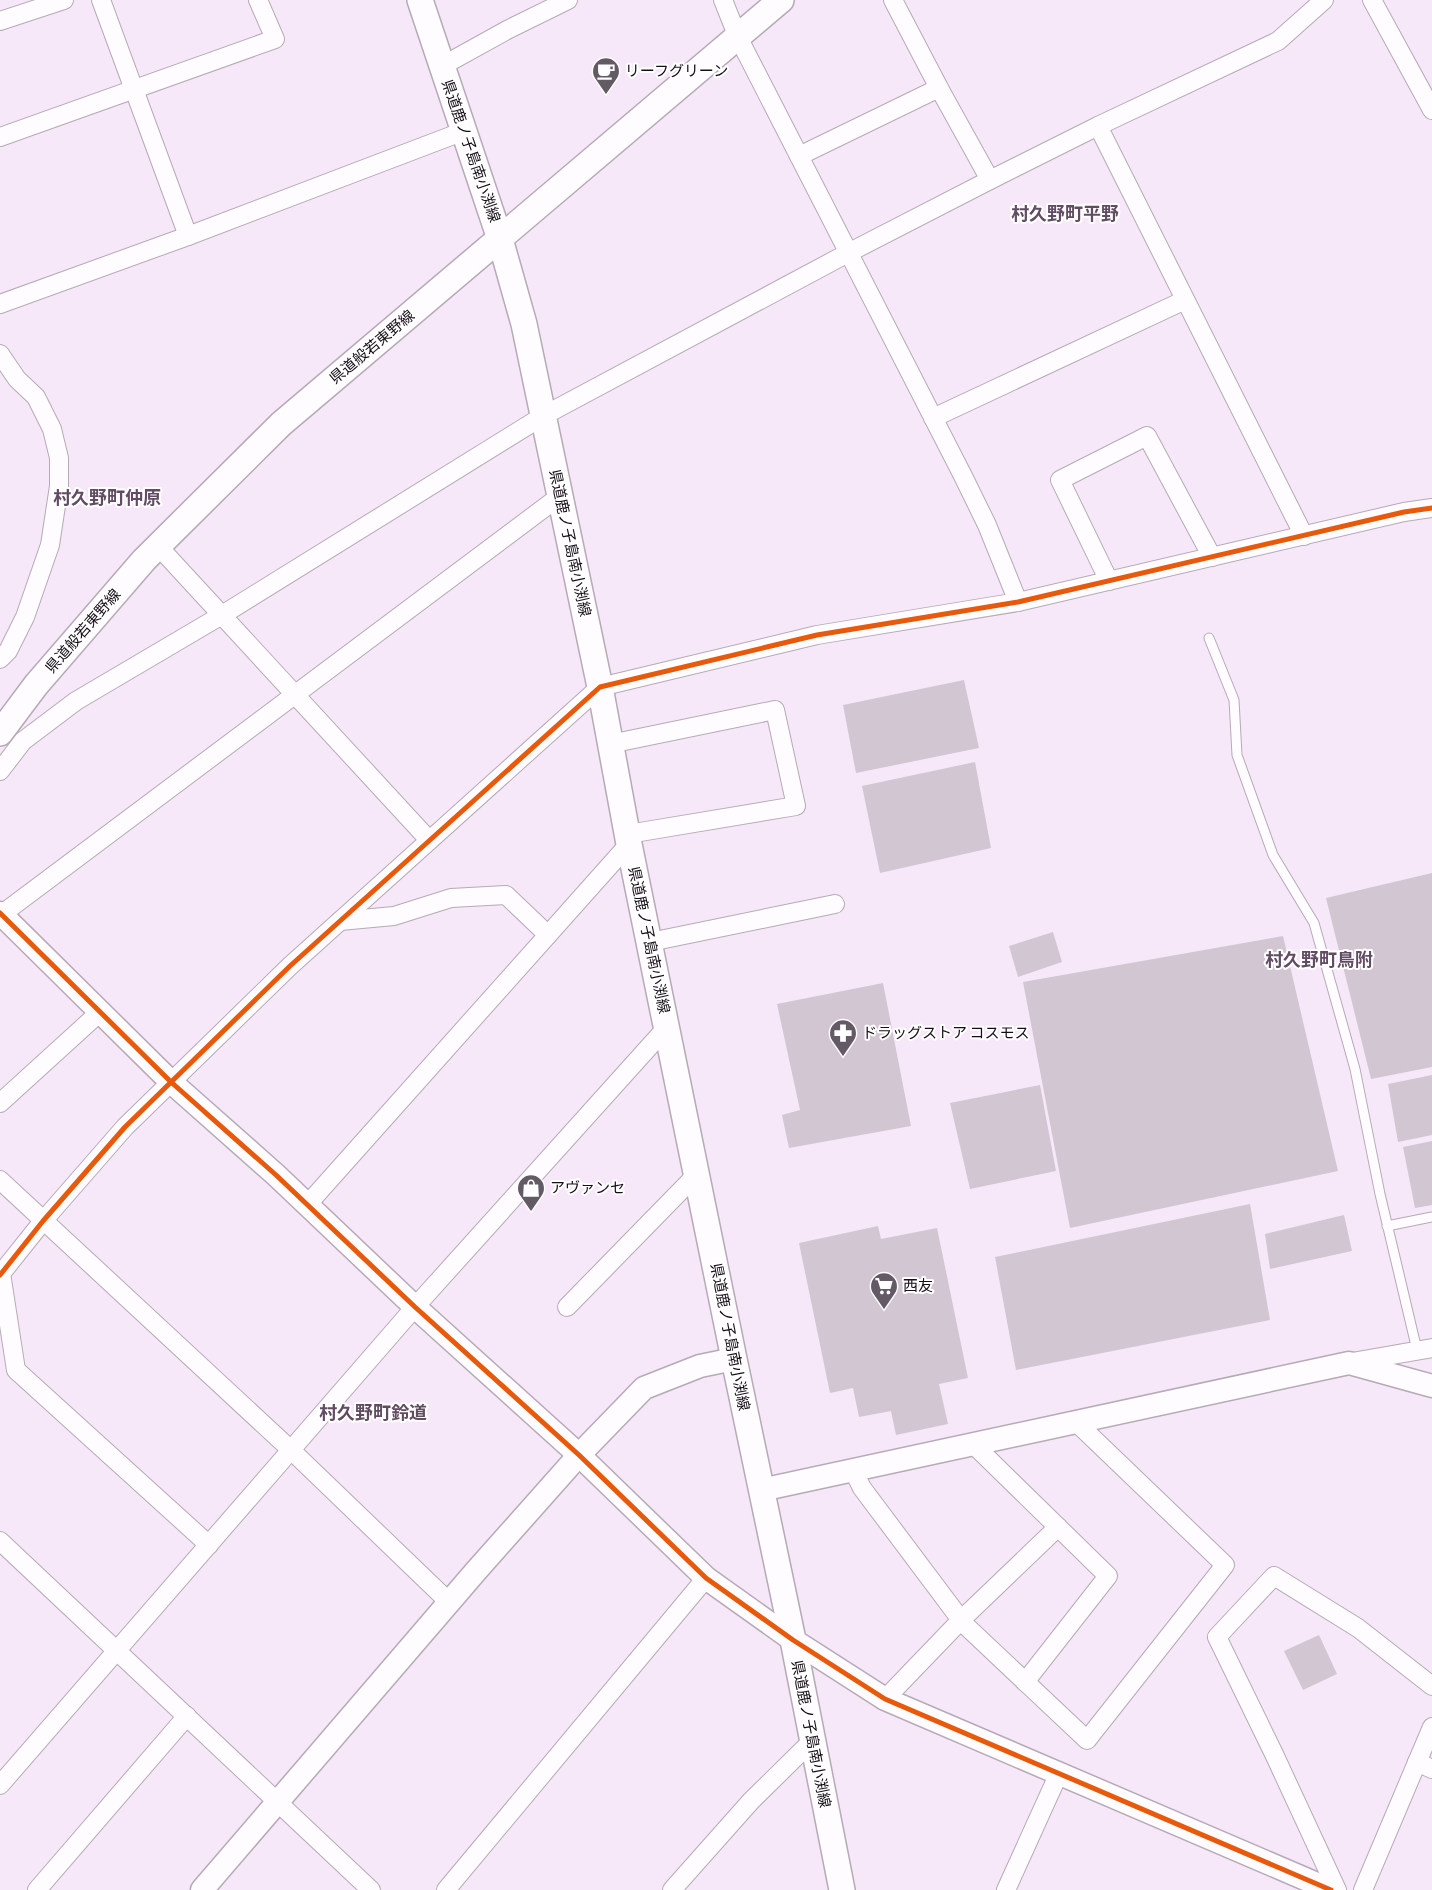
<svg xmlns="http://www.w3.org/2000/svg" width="1432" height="1890" font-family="'Sofia Sans Condensed','Noto Sans JP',sans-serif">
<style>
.building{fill:#d2c6d3}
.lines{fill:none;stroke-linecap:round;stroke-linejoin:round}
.service-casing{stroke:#b5aab6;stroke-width:11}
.minor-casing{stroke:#b5aab6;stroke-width:20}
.tertiary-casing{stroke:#b5aab6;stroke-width:25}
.secondary-casing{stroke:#b5aab6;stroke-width:28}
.service{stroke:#fefcfe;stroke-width:9}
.minor{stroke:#fefcfe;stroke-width:18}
.tertiary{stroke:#fefcfe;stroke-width:22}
.secondary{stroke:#fefcfe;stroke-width:25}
.cycleway-casing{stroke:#fff;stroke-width:8}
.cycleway{stroke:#e8590c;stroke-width:5}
.labels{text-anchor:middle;stroke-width:4;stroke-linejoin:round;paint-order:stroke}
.poi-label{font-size:15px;fill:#160e17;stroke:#fff;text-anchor:start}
.street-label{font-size:15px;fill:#160e17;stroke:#fff}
.quarter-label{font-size:18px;font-weight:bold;fill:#614c63;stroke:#fff}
</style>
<rect width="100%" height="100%" fill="#f6e8f8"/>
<g class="building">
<path d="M964 680 979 748 856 773 843 705Z"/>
<path d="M975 762 991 848 880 873 862 786Z"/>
<path d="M1432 873V1067L1371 1079 1326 898Z"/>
<path d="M1053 932 1062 962 1018 977 1009 946Z"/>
<path d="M1283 936 1338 1171 1070 1228 1023 982Z"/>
<path d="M883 983 911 1126 789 1148 782 1115 800 1110 777 1004Z"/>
<path d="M1432 1075V1135L1398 1142 1388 1084Z"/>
<path d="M1040 1085 1056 1171 970 1189 950 1103Z"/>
<path d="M1432 1141V1205L1415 1208 1403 1147Z"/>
<path d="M1250 1204 1270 1320 1016 1370 995 1257Z"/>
<path d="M1344 1215 1352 1251 1270 1269 1265 1234Z"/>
<path d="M878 1226 881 1239 937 1228 968 1378 939 1384 948 1424 896 1435 891 1411 859 1417 853 1388 830 1393 799 1243Z"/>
<path d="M1319 1635 1337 1674 1303 1690 1284 1651Z"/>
</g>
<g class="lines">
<g class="service-casing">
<g id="service">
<path d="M1209 638 1234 700 1237 755 1273 855 1314 923 1355 1069 1380 1194 1417 1350"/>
<path d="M1387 1226 1432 1217"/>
</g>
</g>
<g class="minor-casing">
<g id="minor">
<path d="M101 0 188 236"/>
<path d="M723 0 737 35 963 476 987 525 1018 602"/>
<path d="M893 0 939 88 990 180"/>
<path d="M1372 0 1432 110"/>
<path d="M0 21 64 0"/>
<path d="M442 66 507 30 568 0"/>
<path d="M1098 126 1304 536"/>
<path d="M0 137 275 39 258 0"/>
<path d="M799 156 939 88"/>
<path d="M0 304 188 236 464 131"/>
<path d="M0 354 17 379 36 397 52 429 59 458V486L50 545 25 617 8 651 0 659"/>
<path d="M933 418 1185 300"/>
<path d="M158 546 429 840"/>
<path d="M1109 581 1060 480 1147 436 1212 557"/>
<path d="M610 744 775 710 796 806 628 834"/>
<path d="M0 771 23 741 76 701 222 615 543 416 848 253 990 180 1098 126 1278 41 1324 0"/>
<path d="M2 914 560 496"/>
<path d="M340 921 394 916 451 898 506 895 548 935"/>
<path d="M650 942 835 904"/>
<path d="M0 1103 100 1012"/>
<path d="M0 1180 291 1450 450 1603"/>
<path d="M307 1205 629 844"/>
<path d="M1 1273 16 1370 209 1545"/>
<path d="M0 1275 43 1221 125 1127 290 966 600 687 817 635 1018 602 1404 512 1432 508"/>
<path d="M567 1307 697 1174"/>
<path d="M1352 1362 1432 1348"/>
<path d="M973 1444 1108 1576 1025 1682"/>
<path d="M853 1470 862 1488 964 1624 1087 1740 1225 1565 1076 1422"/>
<path d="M0 1541 371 1890"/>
<path d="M885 1699 961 1620 1058 1527"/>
<path d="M1417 1762 1432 1769"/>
<path d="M0 1785 415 1307 667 1027"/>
<path d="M37 1890 187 1716"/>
<path d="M446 1890 706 1578"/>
<path d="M672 1890 751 1801 812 1741"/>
<path d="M1006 1890 1059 1773"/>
<path d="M1337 1890 1274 1754 1217 1637 1274 1576 1358 1628 1432 1686"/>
<path d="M1363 1890 1432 1727"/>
</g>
</g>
<g class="tertiary-casing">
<g id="tertiary">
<path d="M0 913 171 1082 276 1175 415 1307 579 1455 706 1578 793 1640 885 1699 1331 1890"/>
<path d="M761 1490 1349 1363 1432 1386"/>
<path d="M202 1890 476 1571 579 1455 644 1388 700 1366 734 1359"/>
</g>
</g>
<g class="secondary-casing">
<g id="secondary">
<path d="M420 0 500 239 524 324 600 687 629 844 734 1359 793 1640 842 1890"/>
<path d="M0 733 36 685 144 560 281 424 781 0"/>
</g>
</g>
<use href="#service" class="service"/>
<use href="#minor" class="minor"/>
<use href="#tertiary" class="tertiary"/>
<use href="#secondary" class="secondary"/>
<g class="cycleway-casing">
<g id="cycleway">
<path d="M0 913 171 1082 276 1175 415 1307 579 1455 706 1578 793 1640 885 1699 1331 1890"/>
<path d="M0 1275 43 1221 125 1127 290 966 600 687 817 635 1018 602 1404 512 1432 508"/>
</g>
</g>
<use href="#cycleway" class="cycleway"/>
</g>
<defs>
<g id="cafe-pin" transform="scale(1.4375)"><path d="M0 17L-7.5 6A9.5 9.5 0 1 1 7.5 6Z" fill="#645a66" stroke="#fff"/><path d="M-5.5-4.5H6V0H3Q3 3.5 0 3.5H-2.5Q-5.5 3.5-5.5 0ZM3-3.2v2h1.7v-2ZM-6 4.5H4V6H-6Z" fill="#fff"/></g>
<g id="pharmacy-pin" transform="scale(1.4375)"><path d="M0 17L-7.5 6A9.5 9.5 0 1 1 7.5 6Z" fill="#645a66" stroke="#fff"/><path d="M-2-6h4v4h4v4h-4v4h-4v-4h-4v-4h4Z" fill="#fff"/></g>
<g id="shop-pin" transform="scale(1.4375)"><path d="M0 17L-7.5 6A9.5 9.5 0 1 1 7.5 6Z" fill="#645a66" stroke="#fff"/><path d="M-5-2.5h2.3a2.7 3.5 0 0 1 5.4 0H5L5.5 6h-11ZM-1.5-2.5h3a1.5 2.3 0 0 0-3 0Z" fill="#fff"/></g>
<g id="supermarket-pin" transform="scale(1.4375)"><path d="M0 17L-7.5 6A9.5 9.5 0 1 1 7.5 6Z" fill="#645a66" stroke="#fff"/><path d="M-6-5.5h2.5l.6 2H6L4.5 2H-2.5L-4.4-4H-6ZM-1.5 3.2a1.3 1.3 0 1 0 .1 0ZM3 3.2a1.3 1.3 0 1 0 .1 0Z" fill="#fff"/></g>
</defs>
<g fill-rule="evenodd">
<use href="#cafe-pin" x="606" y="71"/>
<use href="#pharmacy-pin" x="843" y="1033"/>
<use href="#shop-pin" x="531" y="1188"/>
<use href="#supermarket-pin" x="884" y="1286"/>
</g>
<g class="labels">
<g class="poi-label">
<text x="625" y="76">リーフグリーン</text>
<text x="862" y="1038">ドラッグストア コスモス</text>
<text x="550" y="1193">アヴァンセ</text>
<text x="903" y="1291">西友</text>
</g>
<g class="street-label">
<text transform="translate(471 151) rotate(71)" y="5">県道鹿ノ子島南小渕線</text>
<text transform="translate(372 347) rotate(-40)" y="5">県道般若東野線</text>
<text transform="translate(570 543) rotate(78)" y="5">県道鹿ノ子島南小渕線</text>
<text transform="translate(83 631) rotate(-49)" y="5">県道般若東野線</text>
<text transform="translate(649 940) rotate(78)" y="5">県道鹿ノ子島南小渕線</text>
<text transform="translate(730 1337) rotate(79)" y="5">県道鹿ノ子島南小渕線</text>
<text transform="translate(811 1734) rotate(79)" y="5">県道鹿ノ子島南小渕線</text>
</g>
<g class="quarter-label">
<text x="1065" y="220">村久野町平野</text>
<text x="107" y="504">村久野町仲原</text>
<text x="1319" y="966">村久野町鳥附</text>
<text x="373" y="1419">村久野町鈴道</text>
</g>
</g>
</svg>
